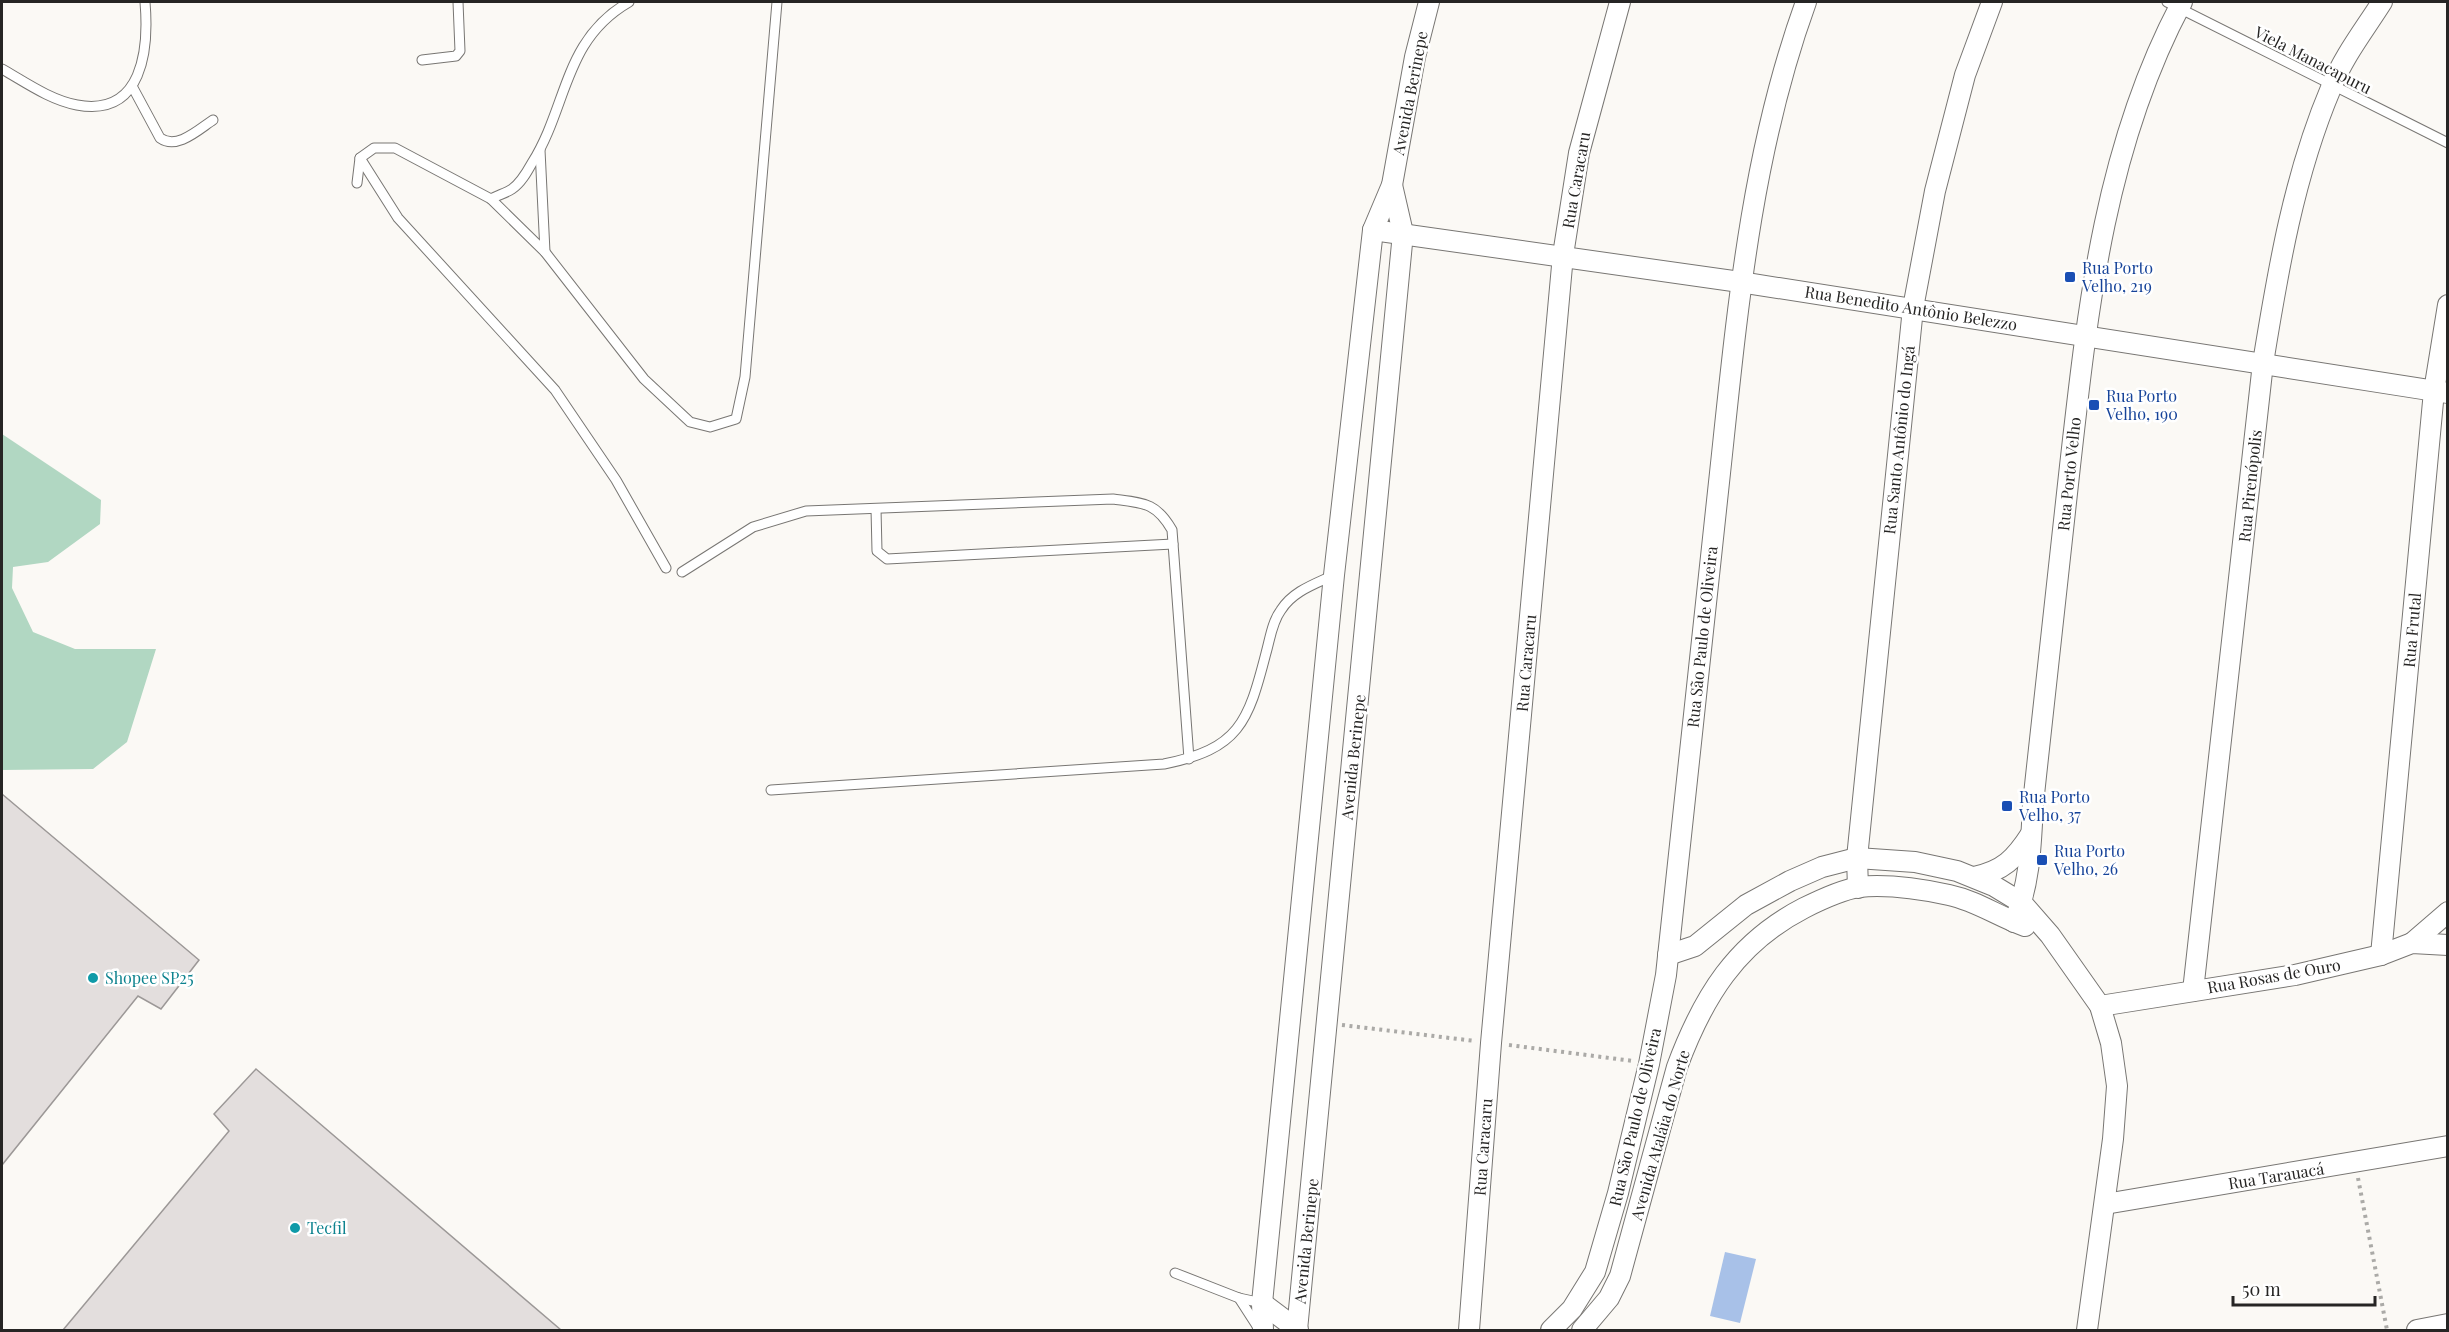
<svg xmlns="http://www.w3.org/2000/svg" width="2449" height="1332" font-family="'Playfair Display',serif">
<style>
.green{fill:#b1d7c2}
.water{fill:#a8c1e8}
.building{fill:#e3dedd;stroke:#9c9897;stroke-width:1.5}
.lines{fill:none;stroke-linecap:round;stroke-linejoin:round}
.lane-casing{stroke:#787673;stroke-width:11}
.street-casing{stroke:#787673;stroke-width:22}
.path{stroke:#abaaa7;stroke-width:4;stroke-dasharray:3 4.5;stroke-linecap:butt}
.lane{stroke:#fff;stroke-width:9}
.street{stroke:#fff;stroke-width:20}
.transit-dot{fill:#1a4fb4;stroke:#fff;stroke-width:2}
.culture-dot{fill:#0f9aa8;stroke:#fff;stroke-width:2}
.labels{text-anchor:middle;stroke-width:5;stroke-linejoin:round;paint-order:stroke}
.street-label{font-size:16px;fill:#262524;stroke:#fff}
.transit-label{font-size:16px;fill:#164399;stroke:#fff;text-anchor:start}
.culture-label{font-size:16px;fill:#0d838f;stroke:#fff;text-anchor:start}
</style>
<rect width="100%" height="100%" fill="#fbf9f5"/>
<path class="green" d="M2 434 101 500 100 524 48 562 13 567 12 588 33 632 75 649H156L127 742 93 769 2 770Z"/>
<path class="water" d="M1725 1252 1756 1259 1740 1323 1710 1316Z"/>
<g class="building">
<path d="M2 794 199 960 161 1009 138 996 2 1165Z"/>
<path d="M256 1069 561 1330H63L229 1131 214 1114Z"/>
</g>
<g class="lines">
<g class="lane-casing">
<g id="lane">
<path d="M2167 2 2448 143"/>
<path d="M422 60 456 56 460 51 458 2"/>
<path d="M2 69C25 82 50 100 77 105 143 117 149 49 145 2"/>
<path d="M132 86 160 138C177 150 198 130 213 120"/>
<path d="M540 150 545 252"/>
<path d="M360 158 398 218 555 390 616 480 666 568"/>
<path d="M357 183 360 158 374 148H395L491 199 545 252 644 379 690 422 710 427 736 419 745 377 777 2"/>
<path d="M491 199C498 195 506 193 512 189 521 183 527 172 532 163 568 106 563 40 629 2"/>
<path d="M876 509 877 551 887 559 1173 544"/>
<path d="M682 572 753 527 806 511 1113 499C1143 503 1156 502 1172 530L1189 759"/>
<path d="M771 790 1164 764C1239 749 1248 723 1266 653 1270 639 1272 622 1281 610 1293 591 1315 584 1334 575"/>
<path d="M1175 1273 1239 1298 1262 1303"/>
<path d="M1239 1298 1259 1329"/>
</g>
</g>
<g class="street-casing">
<g id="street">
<path d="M1373 230 1740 282 2448 393"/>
<path d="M1974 877C2003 871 2015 859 2031 834"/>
<path d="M1858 888 1857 858 1913 308 1935 191 1965 75 1992 2"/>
<path d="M2014 922C2030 884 2031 845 2033 804 2045 691 2058 578 2070 466 2088 306 2105 146 2182 2"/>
<path d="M2412 943 2448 912"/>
<path d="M1668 955 1695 946 1746 905 1790 881 1822 867 1857 858 1915 862 1957 871 1994 886 2022 903 2050 935 2100 1006 2111 1043 2117 1086 2113 1139 2087 1330"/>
<path d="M2381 955 2434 391 2448 305"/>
<path d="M2193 991 2263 363C2278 270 2294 175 2331 88 2343 57 2365 29 2382 2"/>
<path d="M2100 1006 2295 975 2381 955 2412 943 2448 945"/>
<path d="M2105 1204 2448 1146"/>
<path d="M1262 1303 1298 1330"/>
<path d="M1263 1330 1262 1303 1334 575 1373 230 1392 185 1415 57 1429 2"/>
<path d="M1297 1330 1403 233 1392 185"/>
<path d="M1469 1330 1491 1043 1563 255 1579 153 1620 2"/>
<path d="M1551 1330 1572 1309 1595 1272 1618 1193 1649 1064 1666 975C1684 808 1702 640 1720 473 1737 314 1751 153 1806 2"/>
<path d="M1582 1330 1609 1298 1620 1276 1677 1067C1703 997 1736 943 1804 908 1820 900 1841 890 1859 887 1888 884 1921 889 1949 895 1977 901 1999 917 2025 926"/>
<path d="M2417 1330 2448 1324"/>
</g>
</g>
<g class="path">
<path d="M1342 1025 1475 1041"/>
<path d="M1509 1045 1633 1061"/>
<path d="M2358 1178 2387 1330"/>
</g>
<use href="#lane" class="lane"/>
<use href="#street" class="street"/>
</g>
<g class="transit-dot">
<rect x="2064" y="271" width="12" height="12" rx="3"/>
<rect x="2088" y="399" width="12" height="12" rx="3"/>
<rect x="2001" y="800" width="12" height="12" rx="3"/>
<rect x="2036" y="854" width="12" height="12" rx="3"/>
</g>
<g class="culture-dot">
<circle cx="93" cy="978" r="6"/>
<circle cx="295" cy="1228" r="6"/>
</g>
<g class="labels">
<g class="street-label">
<text transform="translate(2313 60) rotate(27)" y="6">Viela Manacapuru</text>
<text transform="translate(1410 93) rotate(-79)" y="6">Avenida Berinepe</text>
<text transform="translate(1576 180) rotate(-80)" y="6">Rua Caracaru</text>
<text transform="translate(1911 308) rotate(9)" y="6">Rua Benedito Antônio Belezzo</text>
<text transform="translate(1899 440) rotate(-84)" y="6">Rua Santo Antônio do Ingá</text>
<text transform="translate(2069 474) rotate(-84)" y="6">Rua Porto Velho</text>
<text transform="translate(2250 486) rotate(-84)" y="6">Rua Pirenópolis</text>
<text transform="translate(2412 630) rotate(-85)" y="6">Rua Frutal</text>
<text transform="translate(1702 637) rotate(-84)" y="6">Rua São Paulo de Oliveira</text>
<text transform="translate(1526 663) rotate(-85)" y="6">Rua Caracaru</text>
<text transform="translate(1353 757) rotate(-84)" y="6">Avenida Berinepe</text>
<text transform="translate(2274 976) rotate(-10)" y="6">Rua Rosas de Ouro</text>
<text transform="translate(1635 1117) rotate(-77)" y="6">Rua São Paulo de Oliveira</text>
<text transform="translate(1660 1135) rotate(-74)" y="6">Avenida Ataláia do Norte</text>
<text transform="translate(1483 1147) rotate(-86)" y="6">Rua Caracaru</text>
<text transform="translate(2276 1176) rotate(-9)" y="6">Rua Tarauacá</text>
<text transform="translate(1306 1241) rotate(-84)" y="6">Avenida Berinepe</text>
</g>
<g class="transit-label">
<text x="2082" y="274">Rua Porto<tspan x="2082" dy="18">Velho, 219</tspan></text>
<text x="2106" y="402">Rua Porto<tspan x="2106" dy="18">Velho, 190</tspan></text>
<text x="2019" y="803">Rua Porto<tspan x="2019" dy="18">Velho, 37</tspan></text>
<text x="2054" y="857">Rua Porto<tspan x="2054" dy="18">Velho, 26</tspan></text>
</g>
<g class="culture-label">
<text x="105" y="984">Shopee SP25</text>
<text x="307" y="1234">Tecfil</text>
</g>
</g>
<rect width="2449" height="1332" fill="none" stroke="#262524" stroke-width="6"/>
<path d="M2233 1296v9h142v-9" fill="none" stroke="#262524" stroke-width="3"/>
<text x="2242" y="1296" font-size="18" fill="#262524" stroke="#ffffff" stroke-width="4.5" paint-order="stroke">50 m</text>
</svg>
